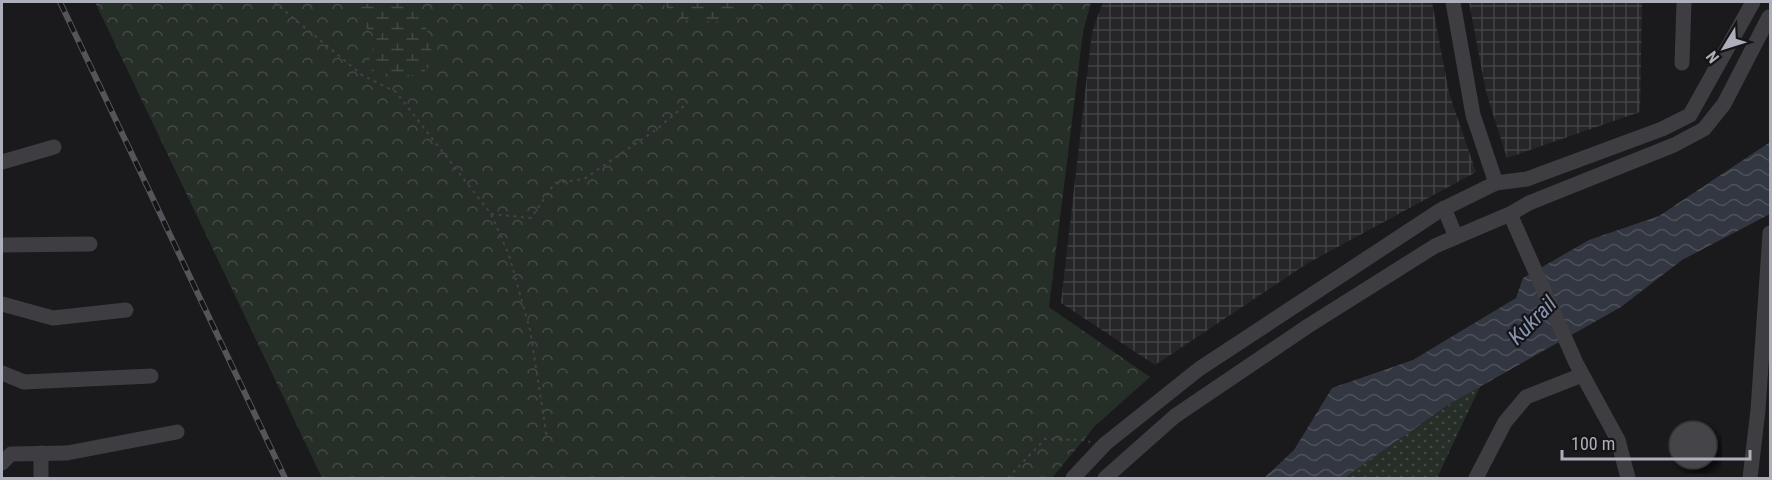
<svg xmlns="http://www.w3.org/2000/svg" width="1772" height="480" font-family="'Roboto Condensed',sans-serif">
<style>
.industrial{fill:url(#industrial-grid)}
.grass{fill:url(#grass-dots)}
.forest{fill:url(#forest-crowns)}
.wetland{fill:url(#wetland-marsh)}
.water{fill:url(#water-waves)}
.building{fill:#444449;stroke:#353437;stroke-width:1.5;filter:url(#shadow)}
.lines{fill:none;stroke-linecap:round;stroke-linejoin:round}
.path{stroke:#414247;stroke-width:2;stroke-dasharray:3 4.5;stroke-linecap:butt}
.minor{stroke:#3d3d42;stroke-width:15}
.rail-casing{stroke:#54545b;stroke-width:6}
.rail{stroke:#151517;stroke-width:4;stroke-dasharray:11;stroke-linecap:butt}
.labels{text-anchor:middle;stroke-width:4.5;stroke-linejoin:round;paint-order:stroke}
.water-label{font-size:22px;font-style:italic;fill:#8895b1;stroke:#151517}
</style>
<defs>
<pattern id="industrial-grid" width="8" height="8" patternUnits="userSpaceOnUse" patternTransform="scale(1.5)"><rect width="8" height="8" fill="#262629"/><path d="M0 4h8M4 0v8" fill="none" stroke="#434346"/></pattern>
<pattern id="grass-dots" width="8" height="8" patternUnits="userSpaceOnUse" patternTransform="scale(1.5)"><rect width="8" height="8" fill="#262e28"/><path d="M2 2h.1M6 6h.1" fill="none" stroke="#434a45" stroke-width="1.8" stroke-linecap="round"/></pattern>
<pattern id="forest-crowns" width="20" height="18" patternUnits="userSpaceOnUse" patternTransform="scale(1.5)"><rect width="20" height="18" fill="#262e28"/><path d="M2 6a3 3 0 1 1 6 0M12 15a3 3 0 1 1 6 0" fill="none" stroke="#434a45"/></pattern>
<pattern id="wetland-marsh" width="20" height="14" patternUnits="userSpaceOnUse" patternTransform="scale(1.5)"><rect width="20" height="14" fill="#262e28"/><path d="M1 5h8M5 5V1M11 12h8M15 12V8" fill="none" stroke="#434a45"/></pattern>
<pattern id="water-waves" width="16" height="10" patternUnits="userSpaceOnUse" patternTransform="scale(1.5)"><rect width="16" height="10" fill="#333741"/><path d="M0 5q4-4 8 0t8 0" fill="none" stroke="#4e515a"/></pattern>
<filter id="shadow"><feDropShadow dx="5.5" dy="5.5" stdDeviation="3" flood-color="#0009"/></filter>
</defs>
<rect width="100%" height="100%" fill="#1a1a1c"/>
<g class="industrial">
<path d="M1103 2H1432L1449 93 1476 172 1308 263 1155 365 1061 303 1092 32Z"/>
<path d="M1469 2H1642L1640 112 1507 158 1486 92Z"/>
</g>
<path class="grass" d="M1482 382 1437 478H1343Z"/>
<path class="forest" d="M95 2H1091L1083 32 1049 307 1150 377 1095 426 1052 478H322Z"/>
<g class="wetland">
<path d="M393 2C424 2 431 38 433 62L419 77 390 72 376 77 368 65 377 34 368 30 352 9C364 1 379 5 393 2Z"/>
<path d="M660 2H744L736 22 683 20Z"/>
</g>
<path class="water" d="M1770 142V214L1682 260 1621 307 1451 403 1344 478H1264L1294 450 1332 388 1413 360 1516 298 1523 278 1589 240 1659 216Z"/>
<circle class="building" cx="1693" cy="445" r="24"/>
<g class="lines">
<g class="path">
<path d="M274 2 362 75 396 92 491 214 509 255 530 330 547 438"/>
<path d="M491 214 531 218 555 183 584 179 657 129 684 106"/>
<path d="M1008 478 1045 439 1083 440 1090 442"/>
</g>
<g class="minor">
<path d="M1453 2 1473 115 1496 183"/>
<path d="M1682 63 1684 2"/>
<path d="M2 162 54 147"/>
<path d="M1444 208 1456 237"/>
<path d="M1510 214 1576 363 1618 440 1628 478"/>
<path d="M2 245 90 244"/>
<path d="M2 304 53 318 126 310"/>
<path d="M2 373 24 382 151 376"/>
<path d="M41 453V478"/>
<path d="M2 463 11 454 67 453 177 432"/>
<path d="M1073 478 1105 444 1199 369 1439 211 1496 183 1527 179 1662 129 1690 115 1753 2"/>
<path d="M1105 478 1175 416 1308 326 1435 246 1510 214 1529 203 1674 145 1704 129 1724 104 1769 17"/>
<path d="M1476 478 1505 422 1526 397 1582 375"/>
<path d="M1750 478 1758 410 1770 233"/>
</g>
<g class="rail-casing">
<path id="rail" d="M60 2 285 478"/>
</g>
<use href="#rail" class="rail"/>
</g>
<g class="labels">
<g class="water-label">
<text transform="translate(1532 320) rotate(-45)" y="8">Kukrail</text>
</g>
</g>
<rect width="1772" height="480" fill="none" stroke="#adafba" stroke-width="6"/>
<g transform="translate(1724 48) rotate(232)" stroke="#151517" stroke-width="4.5" paint-order="stroke">
<path d="M0-4.5L10 22L0 15L-10 22Z" fill="#adafba"/>
<text y="-9" font-size="16" font-weight="bold" text-anchor="middle" fill="#adafba">N</text>
</g>
<path d="M1562 450v9h188v-9" fill="none" stroke="#adafba" stroke-width="3"/>
<text x="1571" y="450" font-size="18" fill="#adafba" stroke="#151517" stroke-width="4.5" paint-order="stroke">100 m</text>
</svg>
